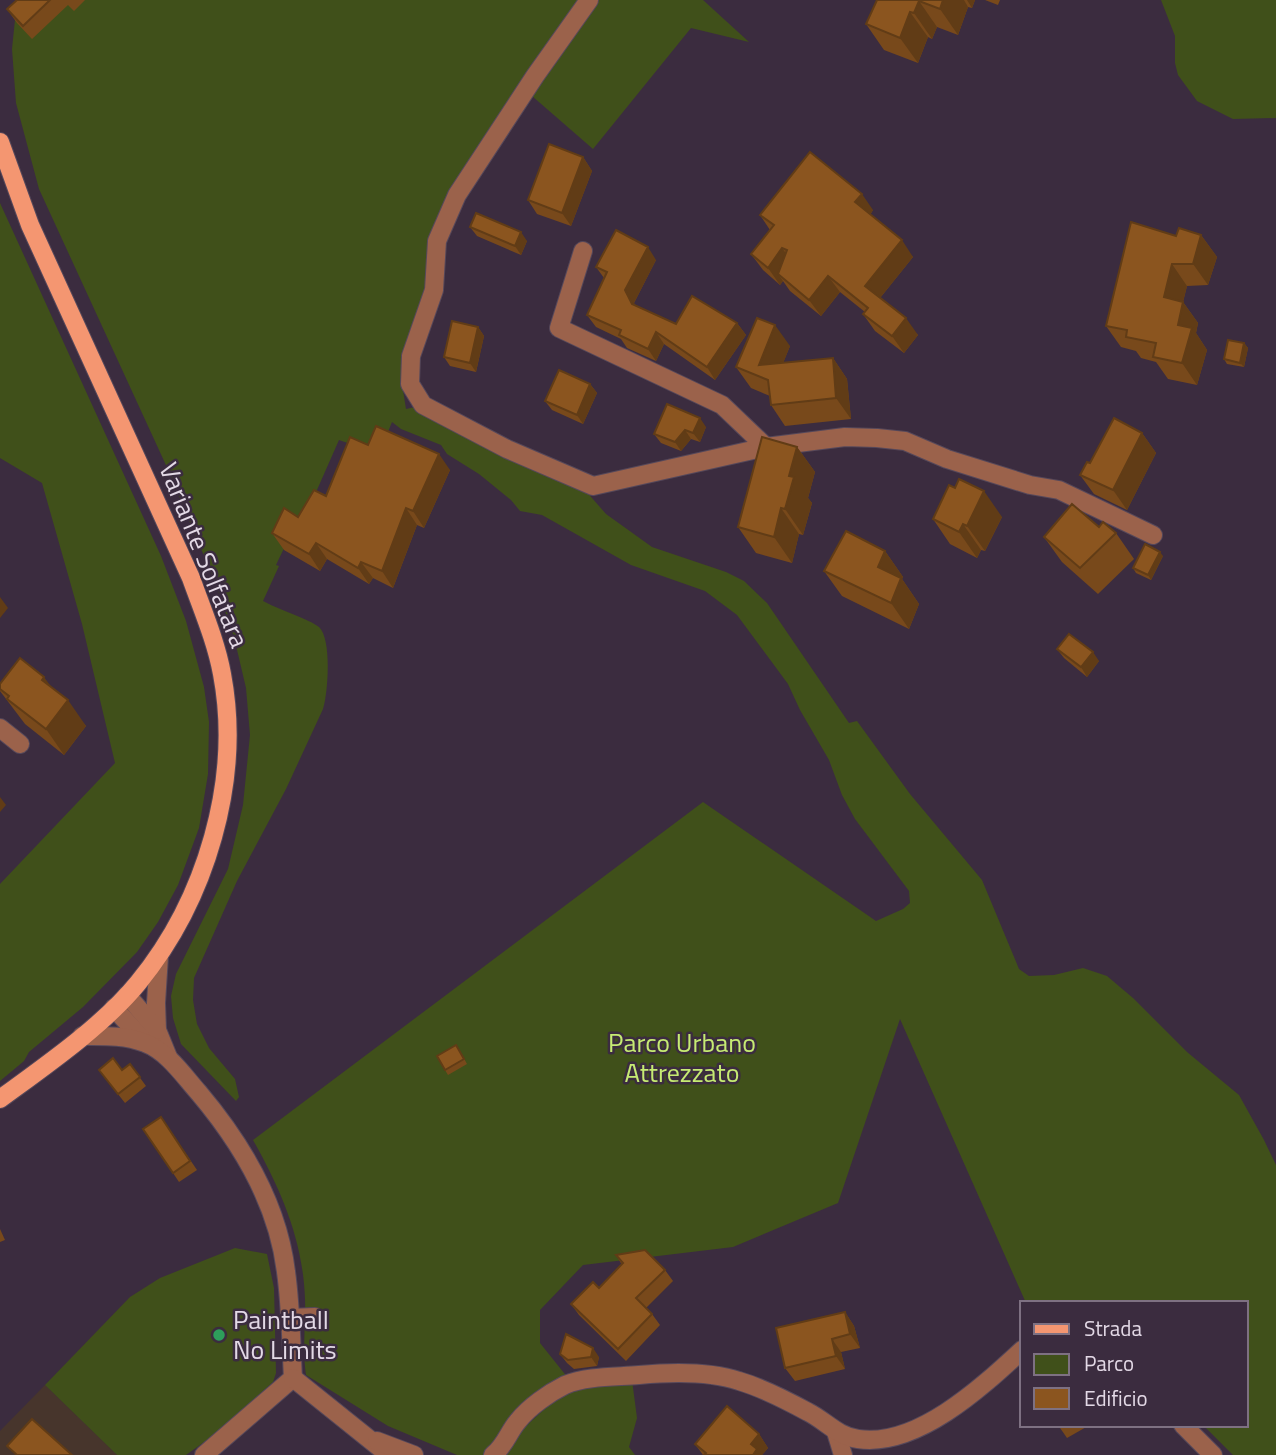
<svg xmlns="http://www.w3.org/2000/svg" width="1276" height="1455" font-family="'Titillium Web',sans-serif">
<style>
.industrial{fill:#47352c}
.green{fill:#40501a}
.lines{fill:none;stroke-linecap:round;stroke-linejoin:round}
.minor-casing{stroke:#56485a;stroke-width:20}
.major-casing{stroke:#56485a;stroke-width:20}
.minor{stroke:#9b624b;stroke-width:18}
.major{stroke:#f49671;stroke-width:18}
.wall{fill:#78491b}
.shaded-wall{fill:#613c16}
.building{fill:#8b551f;stroke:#613c16;stroke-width:2}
.leisure-dot{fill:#2e9e5b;stroke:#3b2c3f;stroke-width:2.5}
.labels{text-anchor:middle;stroke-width:5;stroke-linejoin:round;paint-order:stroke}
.street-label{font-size:26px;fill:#e3d9e6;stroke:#3b2c3f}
.park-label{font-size:26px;fill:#c6eb73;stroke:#3b2c3f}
.poi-label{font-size:26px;fill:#e3d9e6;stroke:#3b2c3f;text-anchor:start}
</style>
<rect width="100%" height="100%" fill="#3b2c3f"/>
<path class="industrial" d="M45 1385 117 1455H0V1431Z"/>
<g class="green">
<path d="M17 0H582L446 197 434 231 428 279 402 384 406 409 415 407 483 447 585 490 606 514 652 547 726 572 744 581 767 603 849 723 857 721 910 794 982 880 1019 969 1029 976 1054 975 1083 968 1107 976 1133 998 1187 1052 1239 1095 1264 1140 1276 1165V1455H1233L1203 1425H1246V1303H1026L900 1019 838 1203 733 1247 583 1265 540 1310V1343L568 1378C527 1391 508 1419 486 1455H457L388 1426 306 1375C302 1349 306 1324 305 1299 303 1240 281 1190 253 1140L703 802 876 921 903 909 910 903 909 891 855 819 842 795 829 760 800 710 788 684 737 615 705 591 631 565 542 515 520 511 511 500 479 474 447 454 441 445 401 429 392 422 379 454 339 440 302 524 296 523 276 565 279 566 263 601C275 608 311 620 319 627 332 639 328 693 323 709L286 789 237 881 194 978 193 1000 197 1024 209 1048 235 1079 239 1097 236 1101 181 1044 173 1018 171 996 176 974 228 869 243 805 250 735 246 688 234 637 215 582 165 463 39 189 16 103 12 49Z"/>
<path d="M598 0H703L749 42 691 28 593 149 532 96Z"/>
<path d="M1161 0H1276V118L1233 119 1197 101 1178 75 1175 63V36Z"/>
<path d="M0 203 161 556 186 621 204 687 209 722 208 774 199 828 178 885 158 922 137 952 83 1007 29 1052 24 1061 0 1081V884L115 763 82 624 42 483 0 458Z"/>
<path d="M235 1248 267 1254 274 1288 276 1373 273 1382 218 1432 186 1455H117L45 1385 130 1297 160 1278Z"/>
<path d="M632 1380 637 1418 629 1447 635 1455H505L525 1427 564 1391Z"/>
</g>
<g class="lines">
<g class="minor-casing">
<g id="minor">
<path d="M589 0 535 76 457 195 437 241 434 290 411 356 410 384 423 405 507 449 593 486 766 447 845 437 877 438 905 441 947 459 1030 485 1059 490 1153 535"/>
<path d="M583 251 559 328 722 405 766 447"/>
<path d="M0 728 20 744"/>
<path d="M159 956 156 1003 157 1030 168 1057"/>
<path d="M127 995 157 1030"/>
<path d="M114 1008 146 1043"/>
<path d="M82 1036C103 1036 125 1035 145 1043 168 1052 183 1075 199 1093 242 1144 278 1204 286 1272 291 1307 291 1343 293 1378L204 1455"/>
<path d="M289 1318 315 1317"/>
<path d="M293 1378 389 1455"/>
<path d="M1183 1425 1213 1455"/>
<path d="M836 1432 843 1455"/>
<path d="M377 1441 414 1455"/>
<path d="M493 1455C505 1446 509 1431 518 1421 529 1407 549 1393 565 1385 586 1376 616 1377 639 1375 671 1372 709 1371 739 1381 763 1388 786 1400 808 1412 826 1421 837 1436 858 1439 917 1448 983 1386 1022 1350"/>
</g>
</g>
<g class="major-casing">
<path id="major" d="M0 142 30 225 191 578C202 609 216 641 222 674 242 780 206 900 138 983 103 1026 45 1066 0 1099"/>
</g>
<use href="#minor" class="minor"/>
<use href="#major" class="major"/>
</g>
<g class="wall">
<path d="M17 0H85L74 11 68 5 32 39 17 23 7 9Z"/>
<path d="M877 0H975L972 8 968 7 958 35 937 27 932 39 928 37 918 63 884 50 866 24Z"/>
<path d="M985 0H1000L998 5Z"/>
<path d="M583 157 592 171 571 226 537 214 528 200Z"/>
<path d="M873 210 870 215 913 257 880 298 918 335 904 353 875 331 863 314 865 312 840 292 821 316 790 291 783 281 780 285 763 270 751 254 770 230 760 215Z"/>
<path d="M470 227 527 241 521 255 477 236Z"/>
<path d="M1201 235 1217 257 1208 285 1187 286 1183 302 1198 323 1196 333 1207 350 1197 385 1168 379 1156 362 1141 358 1136 351 1121 347 1106 326 1176 236Z"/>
<path d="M656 260 634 303 635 306 676 324 737 323 746 335 715 380 664 344 656 361 627 348 621 339 596 327 587 315 604 278 596 267Z"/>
<path d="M478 327 484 336 476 372 450 366 444 357Z"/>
<path d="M1244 343 1248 348 1244 367 1227 364 1224 359Z"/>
<path d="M790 346 783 363 833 358 847 379 851 419 785 426 771 405 770 396 751 388 736 367Z"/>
<path d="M590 384 597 393 583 424 552 410 545 401Z"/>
<path d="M706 427 700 442 691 439 681 451 661 443 654 434Z"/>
<path d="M1142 433 1156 453 1127 510 1094 494 1080 475 1090 463Z"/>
<path d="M368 445 450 470 424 528 417 525 393 588 373 578 369 584 327 559 320 571 284 550 272 533 298 517 326 496Z"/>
<path d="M797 447 815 472 808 498 812 503 803 535 799 534 792 563 756 553 738 527Z"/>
<path d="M1002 517 985 551 981 550 977 558 950 544 933 519Z"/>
<path d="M1099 527 1116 533 1134 559 1098 594 1062 562 1044 537Z"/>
<path d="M885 551 903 577 902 579 919 604 909 629 842 596 824 571Z"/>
<path d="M1163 556 1151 580 1136 573 1133 568Z"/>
<path d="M1057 649 1099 661 1087 677 1064 658Z"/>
<path d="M0 684 52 687 86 726 64 755 25 724 0 691Z"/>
<path d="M459 1049 467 1064 448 1075 445 1070Z"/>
<path d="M130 1064 146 1086 125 1103 99 1070H122Z"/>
<path d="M161 1117 197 1170 179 1182 173 1173Z"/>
<path d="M0 1229 5 1240 0 1242Z"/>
<path d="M616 1255 665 1270 673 1281 646 1308 652 1314 660 1325 626 1361 579 1315 571 1304 599 1288 622 1265Z"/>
<path d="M845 1312 854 1326 860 1348 841 1352 845 1369 795 1381 785 1368Z"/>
<path d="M560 1354 599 1357 597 1366 574 1369 567 1363Z"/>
<path d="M1058 1425H1088V1426L1067 1438Z"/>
<path d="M759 1434 768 1448 762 1455H703L695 1444Z"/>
</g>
<g class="shaded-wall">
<path d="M943 0H964L968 7 958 35 940 9Z"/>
<path d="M967 0H975L972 8Z"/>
<path d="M919 1 937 27 932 39 914 13Z"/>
<path d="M910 12 928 37 918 63 900 38Z"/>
<path d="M583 157 592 171 571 226 562 213Z"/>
<path d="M862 194 873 210 867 219 855 202Z"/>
<path d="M521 232 527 241 521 255 515 246Z"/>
<path d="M1201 235 1217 257 1208 285 1193 264Z"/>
<path d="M902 240 913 257 876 303 865 286Z"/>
<path d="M648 247 656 260 634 303 641 317 632 304 625 290Z"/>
<path d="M782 248 794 264 778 274 783 281 780 285 768 268Z"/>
<path d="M1172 264 1187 286 1183 302 1198 323 1196 333 1207 350 1197 385 1182 363 1178 325 1164 297Z"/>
<path d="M828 276 840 292 821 316 809 300Z"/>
<path d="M906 318 918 335 904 353 892 336Z"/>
<path d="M737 323 746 335 715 380 707 367Z"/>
<path d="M775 325 790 346 774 386 759 365Z"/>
<path d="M478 327 484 336 476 372 470 363Z"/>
<path d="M656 332 664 344 656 361 648 349Z"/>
<path d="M1244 343 1248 348 1244 367 1240 363Z"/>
<path d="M833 358 847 379 851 419 836 398Z"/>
<path d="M590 384 597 393 583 424 577 415Z"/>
<path d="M700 418 706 427 700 442 693 433Z"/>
<path d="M685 430 691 439 681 451 675 442Z"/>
<path d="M1142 433 1156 453 1127 510 1113 490Z"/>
<path d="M797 447 815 472 808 498 812 503 803 535 785 509 789 476Z"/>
<path d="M439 454 450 470 424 528 413 511Z"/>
<path d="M984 491 1002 517 985 551 967 526Z"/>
<path d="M406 508 417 525 393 588 382 571Z"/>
<path d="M781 508 799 534 792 563 774 537Z"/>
<path d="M963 524 981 550 977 558 959 532Z"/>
<path d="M316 543 327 559 320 571 309 554Z"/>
<path d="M885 551 903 577 902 579 919 604 909 629 891 603 878 567Z"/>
<path d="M1160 552 1163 556 1151 580 1148 575Z"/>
<path d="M361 562 373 578 369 584 358 568Z"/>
<path d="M0 597 8 608 0 618Z"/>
<path d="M1093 652 1099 661 1087 677 1081 667Z"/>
<path d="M44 677 62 702 42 680Z"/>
<path d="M68 700 86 726 64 755 46 729Z"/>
<path d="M0 797 6 805 0 812Z"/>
<path d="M845 1312 854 1326 860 1348 850 1334Z"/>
<path d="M832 1339 841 1352 845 1369 836 1356Z"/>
<path d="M593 1348 599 1357 597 1366 591 1357Z"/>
<path d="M759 1434 768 1448 762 1455H753L751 1444Z"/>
</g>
<g class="building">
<path d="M17 0H50L23 26 7 9Z"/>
<path d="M877 0H943L940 9 919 1 914 13 910 12 900 38 866 24Z"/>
<path d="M549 144 583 157 562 213 528 200Z"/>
<path d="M810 152 862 194 855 202 902 240 865 286 906 318 892 336 863 314 868 308 828 276 809 300 778 274 787 250 782 248 768 268 751 254 774 225 760 215Z"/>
<path d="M476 213 521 232 515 246 470 227Z"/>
<path d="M1131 222 1176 236 1179 228 1201 235 1193 264H1172L1164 297 1183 302 1178 325 1192 328 1182 363 1153 357 1156 343 1126 337 1127 330 1106 326Z"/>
<path d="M616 230 648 247 625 290 632 304 676 324 692 296 737 323 707 367 656 332 648 349 619 335 621 330 587 315 607 272 596 267Z"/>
<path d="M757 318 775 325 759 365 833 358 836 398 771 405 768 380 736 367Z"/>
<path d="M452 321 478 327 470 363 444 357Z"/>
<path d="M1228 340 1244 343 1240 363 1224 359Z"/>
<path d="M559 370 590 384 577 415 545 401Z"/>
<path d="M667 404 700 418 693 433 685 430 675 442 654 434Z"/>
<path d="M1114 418 1142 433 1113 490 1080 475 1087 462 1090 463Z"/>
<path d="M376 426 439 454 413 511 406 508 382 571 361 562 358 568 316 543 309 554 272 533 284 508 298 517 314 490 326 496 350 437 368 445Z"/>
<path d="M762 437 797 447 789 476 794 477 785 509 781 508 774 537 738 527Z"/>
<path d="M959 479 984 491 967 526 963 524 959 532 933 519 949 485 955 488Z"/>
<path d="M1072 504 1099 527 1103 522 1116 533 1080 568 1044 537Z"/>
<path d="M846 531 885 551 878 567 901 578 891 603 824 571Z"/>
<path d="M1145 544 1160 552 1148 575 1133 568Z"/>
<path d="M1069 634 1093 652 1081 667 1057 649Z"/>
<path d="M20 658 44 677 42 680 68 700 46 729 7 699 9 696 0 689V684Z"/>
<path d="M456 1045 464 1059 445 1070 437 1056Z"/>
<path d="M113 1058 122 1070 130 1064 140 1077 118 1094 99 1070Z"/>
<path d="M161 1117 190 1161 173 1173 143 1129Z"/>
<path d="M645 1250 665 1270 636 1298 652 1314 618 1349 571 1304 593 1282 599 1288 623 1263 616 1255Z"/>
<path d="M845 1312 850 1334 832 1339 836 1356 785 1368 776 1328Z"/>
<path d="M566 1334 593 1348 591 1357 568 1360 560 1354Z"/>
<path d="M727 1406 759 1434 751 1444 757 1449 753 1455H704L706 1453 695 1444Z"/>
<path d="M32 1419 72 1455H17L7 1446Z"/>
</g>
<circle class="leisure-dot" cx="219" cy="1335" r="7"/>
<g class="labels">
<g class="street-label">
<text transform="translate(204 555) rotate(68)" y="9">Variante Solfatara</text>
</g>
<g class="park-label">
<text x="682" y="1052">Parco Urbano<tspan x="682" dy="30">Attrezzato</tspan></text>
</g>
<g class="poi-label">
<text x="233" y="1329">Paintball<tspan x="233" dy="30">No Limits</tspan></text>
</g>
</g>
<rect x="1020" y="1301" width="228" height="126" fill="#3b2c3f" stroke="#7e7182" stroke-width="2"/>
<rect x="1034" y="1324" width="35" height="10" fill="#f49671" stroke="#7e7182" stroke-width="2"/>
<text x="1084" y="1336" font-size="21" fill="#e3d9e6">Strada</text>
<rect x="1034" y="1354" width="35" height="21" fill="#40501a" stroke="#7e7182" stroke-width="2"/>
<text x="1084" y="1371" font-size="21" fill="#e3d9e6">Parco</text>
<rect x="1034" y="1388" width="35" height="21" fill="#8b551f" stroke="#7e7182" stroke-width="2"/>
<text x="1084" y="1406" font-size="21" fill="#e3d9e6">Edificio</text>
</svg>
